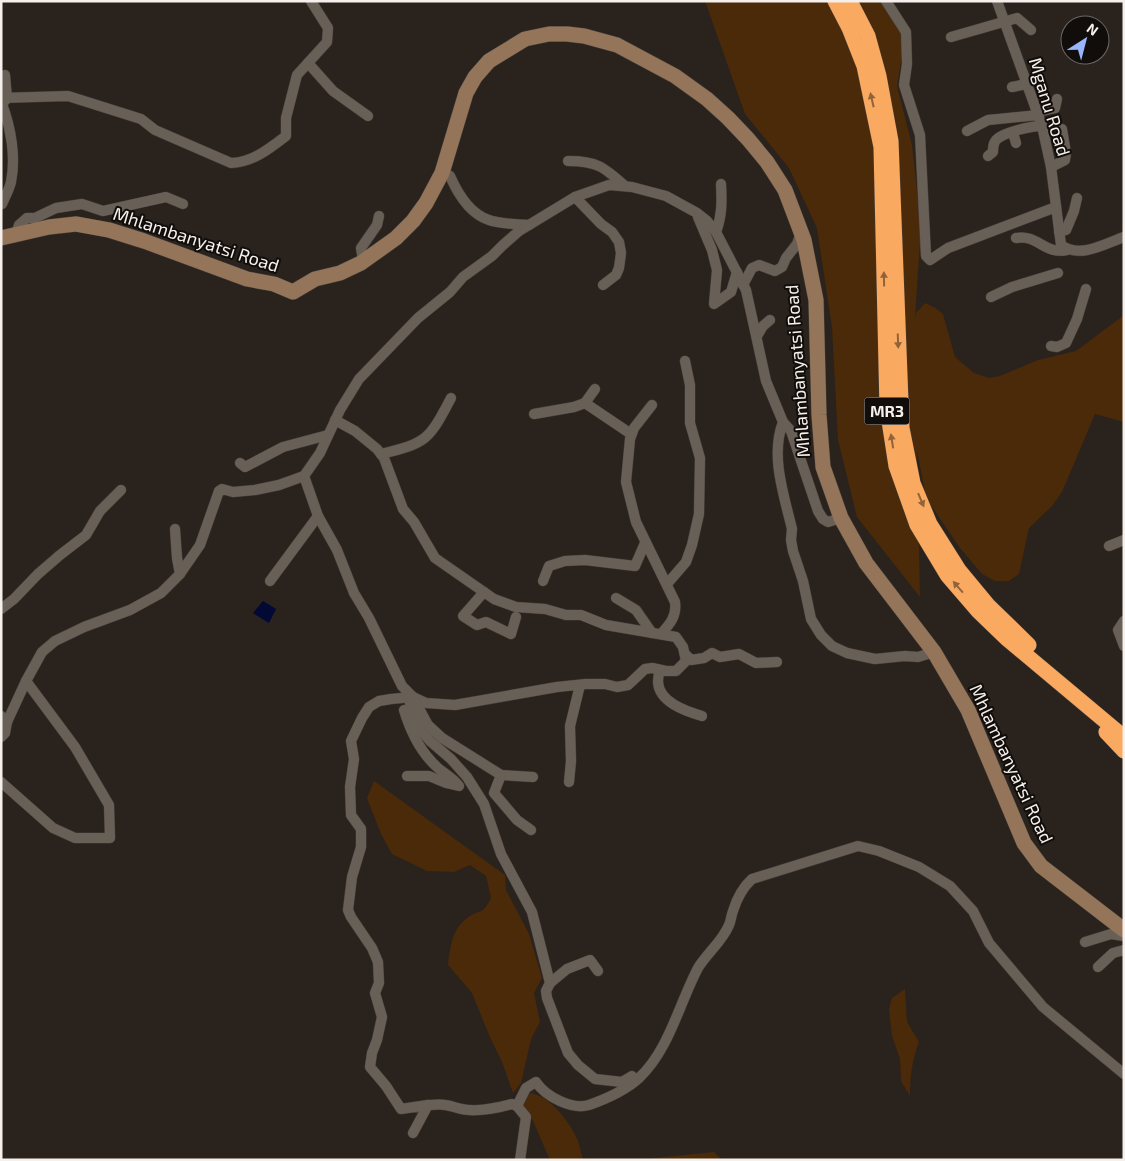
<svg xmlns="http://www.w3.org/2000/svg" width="1125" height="1161" font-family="'Exo 2',sans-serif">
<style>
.green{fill:#4a2a09}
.water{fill:#030935}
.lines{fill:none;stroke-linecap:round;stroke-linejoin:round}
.street-casing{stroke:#453e39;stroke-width:11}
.secondary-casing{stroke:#453e39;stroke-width:16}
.highway-casing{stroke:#453e39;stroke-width:16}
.street{stroke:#685f57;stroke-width:10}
.secondary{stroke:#94755a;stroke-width:15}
.highway{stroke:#faa960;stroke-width:15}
.oneway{fill:#916339}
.labels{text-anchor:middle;stroke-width:4;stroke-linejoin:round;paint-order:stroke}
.shield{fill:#100d0a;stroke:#b1aca8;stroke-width:1}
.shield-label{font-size:16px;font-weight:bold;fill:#f6f0ec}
.street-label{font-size:18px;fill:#f6f0ec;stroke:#100d0a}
</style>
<rect width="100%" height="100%" fill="#2a221c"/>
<g class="green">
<path d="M705 1H890L906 32 897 86 912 145 921 227 915 318 916 313 925 303 934 307 943 314 955 357 974 373 989 378 1000 376 1038 360 1076 351 1124 315V422L1095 414 1062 492 1052 506 1029 528 1019 574 1009 581H995L982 574 960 548 926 498 917 450 920 597 857 517 838 440 832 327 817 228 789 168 745 114Z"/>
<path d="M374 781 505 875 506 890 529 934 542 978 534 993 540 1022 531 1039 521 1083 513 1093 502 1062 489 1035 472 993 448 965C450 948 452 929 467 918 481 908 481 917 491 898L486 876 470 865 454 872 427 871 392 854 381 834 367 798Z"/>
<path d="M905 989 907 1022 919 1042C912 1060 910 1077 910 1096L901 1081 900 1059 892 1036 889 1009 892 998Z"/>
<path d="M530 1093C549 1095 571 1123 578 1141 580 1147 581 1154 583 1160H550L530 1114 523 1106Z"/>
<path d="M714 1152 722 1160H651L654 1158Z"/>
</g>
<path class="water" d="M263 601 276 609 269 623 253 613Z"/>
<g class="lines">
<g class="street-casing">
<g id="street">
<path d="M886 1 906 32 907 64 904 85 920 135 926 256 930 260 948 248 1056 207"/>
<path d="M997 1 1042 126 1051 167 1061 245C1080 259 1104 244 1124 237"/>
<path d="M951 37 1017 18 1031 30"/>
<path d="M308 63 333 91 368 116"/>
<path d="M1012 87 1027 84"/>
<path d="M1 98 68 96 141 119 155 130 231 163C253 162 269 149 286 136V118L297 75 327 42 328 28 311 1"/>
<path d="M1037 112 1055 108 1057 99"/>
<path d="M967 131 988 120 1038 115"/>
<path d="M1013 133 1016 143"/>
<path d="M988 156 993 152C993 147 993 144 996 140 1003 132 1032 126 1042 126"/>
<path d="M568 161C597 161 604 167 625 186"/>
<path d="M1051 167 1065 160 1066 153 1062 129"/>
<path d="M442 173 450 176C457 192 470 214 489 220 499 224 517 224 529 225"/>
<path d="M575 197 601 224 612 232 619 242 621 253 619 268 616 275 603 285"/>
<path d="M2 204C5 197 9 190 11 182 16 157 11 128 2 104L7 98 5 75"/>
<path d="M698 217 712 250 717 270 714 304 731 292 737 272"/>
<path d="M716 232C722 216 722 202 721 184"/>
<path d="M1059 232 1066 230 1074 211 1077 198"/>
<path d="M16 234 19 225 27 218H35L56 208 82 204 103 211 166 197 183 204"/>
<path d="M1016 238C1038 234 1044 255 1067 250"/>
<path d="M363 261 361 248 377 225 379 216"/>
<path d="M743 285 752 268 759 265 775 271 782 267 786 258 797 244 801 233"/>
<path d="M991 297 1012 287 1058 273"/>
<path d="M757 336 763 326 770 320"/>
<path d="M1051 346 1057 347 1066 343 1077 319 1086 289"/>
<path d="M585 403 631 434"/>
<path d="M652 405 634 428 630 439 626 482 636 522 675 602C677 616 670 624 661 634"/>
<path d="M534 414 574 407 585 403 595 389"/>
<path d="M335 420 355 431 377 449 384 458 403 509 414 522 435 558 494 599 516 607 545 609 566 615H581L606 625 676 637 683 647 686 661 676 671H666L652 668 645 669 628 685 617 687 605 684H586L557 687 455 705 426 703 413 697 391 699 379 701 369 707 362 718 351 741 354 759 350 787 351 815 361 829V847L352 877 348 910 351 917 372 948 378 962 379 983 375 993 382 1017 377 1040 372 1053 370 1067 386 1086 401 1109 428 1105 413 1133"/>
<path d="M783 422C770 456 784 495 792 529L791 540 793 551 803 581 811 619 821 635 832 646 847 653 875 659 905 656 918 657 934 652"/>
<path d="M381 454C427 443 429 440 451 398"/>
<path d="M240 463 245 467 283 447 328 435"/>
<path d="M175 529 177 558 180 574"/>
<path d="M1109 546 1124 540"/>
<path d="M270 581 318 516"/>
<path d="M543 581 549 566 565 561 585 560 635 566 645 543"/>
<path d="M667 584 686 562 692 545 699 514 700 458 690 423V385L685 361"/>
<path d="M484 592 463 616 477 625 486 622 511 634 516 617"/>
<path d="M616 598 636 610 652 633"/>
<path d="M1 609 14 599 38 574 60 555 86 535 100 511 121 490"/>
<path d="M1124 621 1118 630 1124 646"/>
<path d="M685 654 691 660 704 658 712 653 720 657 739 654 756 663 777 662"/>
<path d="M660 670C659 673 658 678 658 682 659 702 685 711 702 716"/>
<path d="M413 697 410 704 412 713 418 727 430 741 451 759 467 777 484 804 501 854 532 912 550 983 546 991 547 998 568 1053 578 1065 595 1079 622 1082 632 1076"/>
<path d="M404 710C410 730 421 753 438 768 445 774 453 778 459 786L446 783 429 776H407"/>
<path d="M1 716 7 722 5 733 1 737"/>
<path d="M7 722 26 681 42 652 55 641 84 627 130 610 161 593 180 574 200 545 219 491 222 489 233 492 255 490 279 485 304 476"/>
<path d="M501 775 494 793 517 820 531 830"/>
<path d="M533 777 501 775 442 738 428 725 413 697 402 686 369 618 354 593 337 550 318 516 304 476 320 453 340 410 359 379 418 318 450 292 463 277 492 256 503 245 519 231 575 197 609 185 632 187 666 196 697 213 707 221 716 232 746 290 766 381 783 422 791 431 818 511 823 519 828 522 841 518"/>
<path d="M1 782 53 828 75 838H110L109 805 75 747 26 681"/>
<path d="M569 782 571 761 570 726 580 685"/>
<path d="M1085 942 1111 934 1124 936"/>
<path d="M1098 967 1113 953 1124 950"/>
<path d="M550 983 567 969 590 960 598 971"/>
<path d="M428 1105C434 1105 440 1104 445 1105 453 1106 460 1110 469 1110 484 1111 498 1108 512 1104L517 1106"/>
<path d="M520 1160 526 1117 517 1106 526 1088 536 1082C546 1097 572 1110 589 1105 606 1099 626 1090 639 1078 669 1050 679 1004 698 968 707 953 722 942 729 925 731 921 731 916 733 911 737 898 742 888 752 879L858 846 879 851 919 867 950 886 973 911 989 943 1043 1007 1124 1074"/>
</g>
</g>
<g class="secondary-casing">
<path id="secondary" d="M1 238 49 227 76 224 109 230 144 241 247 279 274 284 293 292 315 279 340 273 361 263 396 238 413 221 426 203 442 173 466 93 475 77 489 61 525 39 549 34H567L584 36 617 45 675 76 707 99 728 118 748 139 767 162 785 190 804 240 816 300 819 415 823 467 841 518 866 563 934 652 968 710 1024 843 1041 866 1124 930"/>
</g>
<g class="highway-casing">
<g id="highway">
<path d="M835 1 849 28 864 66 881 147 887 408 896 466 917 525 947 575 978 611 1007 639 1124 737"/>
<path d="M850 1 868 36 879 76 891 141 902 428 913 483 930 524 959 570 988 605 1029 645"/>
<path d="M1106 732 1124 751"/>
</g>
</g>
<use href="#street" class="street"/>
<use href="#secondary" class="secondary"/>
<use href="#highway" class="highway"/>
</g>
<defs><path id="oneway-solid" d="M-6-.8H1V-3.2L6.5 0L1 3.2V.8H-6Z" transform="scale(1.25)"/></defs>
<g class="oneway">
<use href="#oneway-solid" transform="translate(872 100) rotate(-103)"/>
<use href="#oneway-solid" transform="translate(884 279) rotate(-91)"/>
<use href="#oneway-solid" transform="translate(898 341) rotate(88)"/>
<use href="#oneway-solid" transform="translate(892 441) rotate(-99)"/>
<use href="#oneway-solid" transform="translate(921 500) rotate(67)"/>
<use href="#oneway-solid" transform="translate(958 587) rotate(-131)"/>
</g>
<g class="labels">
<rect class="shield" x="864.5" y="397.5" width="45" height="27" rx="4"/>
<g class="shield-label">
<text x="887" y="417">MR3</text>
</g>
<g class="street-label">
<text transform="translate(1049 107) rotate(73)" y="6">Mganu Road</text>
<text transform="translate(196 240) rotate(18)" y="6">Mhlambanyatsi Road</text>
<text transform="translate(798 371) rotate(-94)" y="6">Mhlambanyatsi Road</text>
<text transform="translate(1011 764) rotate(65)" y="6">Mhlambanyatsi Road</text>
</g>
</g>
<rect width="1125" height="1161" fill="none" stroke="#f6f0ec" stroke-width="5"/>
<g transform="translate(1085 40) rotate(36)"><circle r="24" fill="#100d0a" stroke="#6c6864"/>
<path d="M0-4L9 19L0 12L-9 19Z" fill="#98b5fd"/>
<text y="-8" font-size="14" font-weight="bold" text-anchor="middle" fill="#f6f0ec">N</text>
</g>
</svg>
